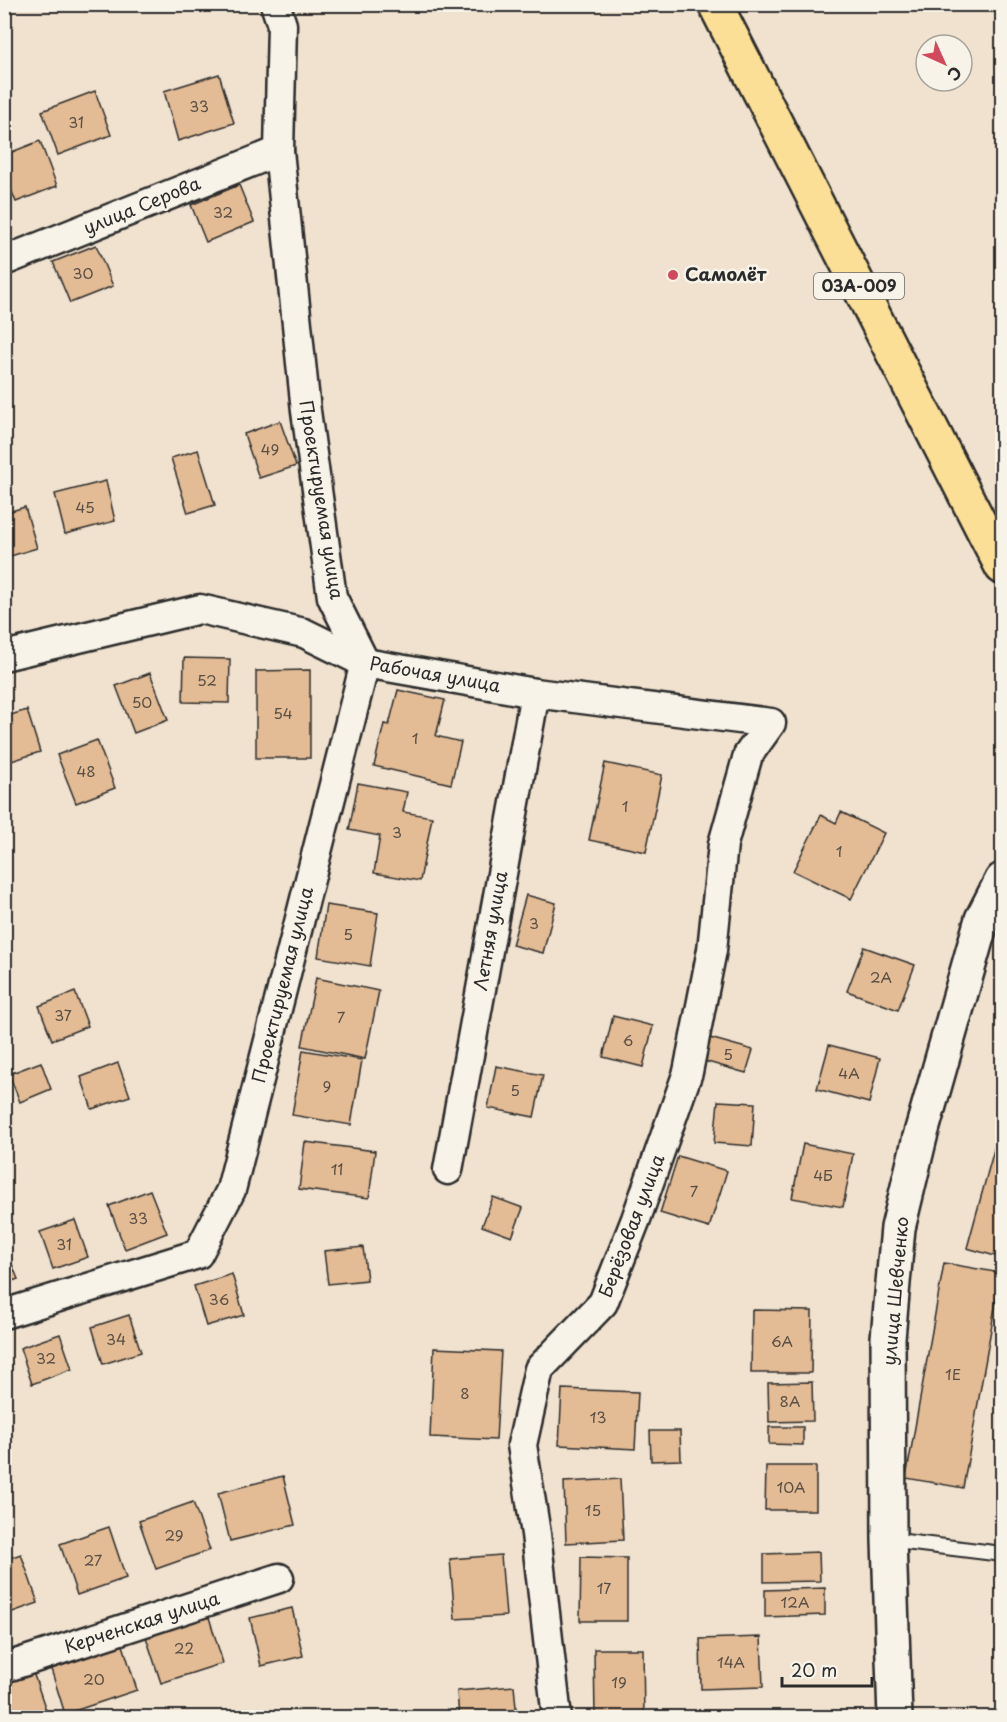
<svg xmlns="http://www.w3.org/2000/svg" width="1007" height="1722" font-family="'Playpen Sans',sans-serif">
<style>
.building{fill:#e3bb94;stroke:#2b2b2b;stroke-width:1.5}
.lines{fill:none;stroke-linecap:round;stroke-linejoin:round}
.lane-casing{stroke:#2b2b2b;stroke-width:18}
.street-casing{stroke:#2b2b2b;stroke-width:33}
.secondary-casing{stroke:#2b2b2b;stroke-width:38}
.primary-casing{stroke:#2b2b2b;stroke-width:38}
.lane{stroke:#f7f3e8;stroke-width:14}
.street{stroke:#f7f3e8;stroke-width:28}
.secondary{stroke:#f7f3e8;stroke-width:33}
.primary{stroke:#fbdf96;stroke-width:33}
.poi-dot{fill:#d1495b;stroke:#f7f3e8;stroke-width:2}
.labels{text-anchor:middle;stroke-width:5;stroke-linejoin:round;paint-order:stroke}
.number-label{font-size:15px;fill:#594f45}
.shield{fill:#f7f3e8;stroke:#686764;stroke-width:1.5}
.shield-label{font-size:16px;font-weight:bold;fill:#2b2b2b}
.street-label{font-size:18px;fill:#2b2b2b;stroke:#f7f3e8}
.poi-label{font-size:18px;font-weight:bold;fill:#2b2b2b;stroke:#f7f3e8;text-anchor:start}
</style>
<rect width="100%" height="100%" fill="#f1e2cf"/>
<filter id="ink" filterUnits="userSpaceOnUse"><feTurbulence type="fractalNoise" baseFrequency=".0167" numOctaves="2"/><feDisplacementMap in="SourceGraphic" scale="12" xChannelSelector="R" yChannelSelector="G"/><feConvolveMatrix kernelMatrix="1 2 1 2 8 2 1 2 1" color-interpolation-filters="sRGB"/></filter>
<g filter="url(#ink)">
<g class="building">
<path d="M219 74 234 123 178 141 164 91Z"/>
<path d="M95 91 111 135 58 155 42 111Z"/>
<path d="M40 141 57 186 16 202 4 172V155Z"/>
<path d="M239 185 254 222 206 242 191 205Z"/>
<path d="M96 245 113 286 70 303 53 262Z"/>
<path d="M280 421 296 466 259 478 244 434Z"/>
<path d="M198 450 215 505 188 513 171 458Z"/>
<path d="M106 481 115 521 65 534 55 494Z"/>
<path d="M25 507 37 548 4 558V513Z"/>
<path d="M184 658 230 659 229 703 183 702Z"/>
<path d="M310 670V758H256V671Z"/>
<path d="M150 673 168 720 134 733 116 686Z"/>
<path d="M398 690 445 700 436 736 461 742 451 784 374 766 384 724 389 725Z"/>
<path d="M27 710 40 752 5 763 4 717Z"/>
<path d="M97 740 115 788 76 803 57 755Z"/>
<path d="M605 763 662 775 646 852 589 840Z"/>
<path d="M358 783 407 792 403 812 432 817 420 881 374 873 380 836 349 830Z"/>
<path d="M841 812 884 833 851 899 793 871 821 815 836 823Z"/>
<path d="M526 895 556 903 543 953 512 945Z"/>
<path d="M326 905 378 913 370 966 318 957Z"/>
<path d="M864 947 915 965 898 1010 847 991Z"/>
<path d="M316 978 379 991 365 1059 302 1046Z"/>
<path d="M75 992 88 1026 52 1040 39 1006Z"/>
<path d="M613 1016 653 1026 643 1067 603 1057Z"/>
<path d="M710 1038 753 1050 746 1073 704 1061Z"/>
<path d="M829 1045 880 1058 869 1103 817 1089Z"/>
<path d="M303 1050 362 1060 351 1125 292 1115Z"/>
<path d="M41 1062 51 1089 20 1102 9 1074Z"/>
<path d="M118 1063 130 1096 92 1109 81 1077Z"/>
<path d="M496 1066 543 1075 534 1117 488 1108Z"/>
<path d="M718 1101 755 1103 752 1146 714 1143Z"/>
<path d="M1002 1120V1258L967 1248Z"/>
<path d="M305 1142 375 1151 369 1198 299 1189Z"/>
<path d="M803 1144 853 1154 843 1207 792 1198Z"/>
<path d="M678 1156 727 1171 709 1228 660 1213Z"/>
<path d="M150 1190 167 1233 125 1249 109 1206Z"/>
<path d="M493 1197 523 1208 512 1237 482 1226Z"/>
<path d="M75 1220 88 1257 53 1269 40 1232Z"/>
<path d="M4 1245 18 1279 4 1284Z"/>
<path d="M363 1247 367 1280 328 1284 324 1251Z"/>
<path d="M944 1263 1001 1273 963 1488 906 1478Z"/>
<path d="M232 1274 244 1315 206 1326 194 1286Z"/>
<path d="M752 1310 812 1311 811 1373H751Z"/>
<path d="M129 1315 141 1352 103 1364 92 1327Z"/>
<path d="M60 1334 72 1369 32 1384 20 1348Z"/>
<path d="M434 1348 501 1351 496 1440 430 1437Z"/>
<path d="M812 1382 813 1421 769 1422 768 1383Z"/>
<path d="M562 1389 638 1392 635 1449 559 1445Z"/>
<path d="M769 1427H803V1445L769 1444Z"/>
<path d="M650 1431H680L681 1460 651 1461Z"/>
<path d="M766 1466H816V1510H765Z"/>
<path d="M283 1476 295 1525 230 1541 218 1493Z"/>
<path d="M620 1479 623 1540 566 1543 564 1482Z"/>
<path d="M193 1502 210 1550 156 1569 139 1521Z"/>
<path d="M109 1527 126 1578 77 1595 60 1544Z"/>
<path d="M819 1552 820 1581 764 1582V1554Z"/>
<path d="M21 1554 38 1603 4 1615V1560Z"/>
<path d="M501 1555 506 1616 455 1619 450 1559Z"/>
<path d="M581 1557 627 1558V1621H580Z"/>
<path d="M825 1588V1615L765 1617V1590Z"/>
<path d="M292 1608 303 1656 261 1666 250 1618Z"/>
<path d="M208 1614 223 1663 161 1683 145 1634Z"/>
<path d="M761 1637 763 1687 701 1689 700 1639Z"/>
<path d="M123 1645 137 1690 65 1714 51 1669Z"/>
<path d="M594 1649H643L644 1718H595Z"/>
<path d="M33 1672 48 1716 42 1718H4V1682Z"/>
<path d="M514 1686 517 1718H459L457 1691Z"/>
</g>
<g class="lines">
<g class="lane-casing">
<path id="lane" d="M889 1540 1002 1554"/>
</g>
<g class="street-casing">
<g id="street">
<path d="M4 261 279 151"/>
<path d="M4 656 200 609 304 633 365 663 535 693 771 723 748 755 723 844 712 950 688 1072 636 1219 603 1303 539 1369 522 1445 536 1534 557 1718"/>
<path d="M448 1170 535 693"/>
<path d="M4 1314 198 1254 231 1190 365 663 332 597 306 411 279 151 282 25 275 4"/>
<path d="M4 1668 279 1578"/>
</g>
</g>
<g class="secondary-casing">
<path id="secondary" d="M895 1718 889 1540 888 1338 898 1228 920 1137 982 919 1002 880"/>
</g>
<g class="primary-casing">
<path id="primary" d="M715 4 1002 567"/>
</g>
<use href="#lane" class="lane"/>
<use href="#street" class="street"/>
<use href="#secondary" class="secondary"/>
<use href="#primary" class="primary"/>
</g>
</g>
<circle class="poi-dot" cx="673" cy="275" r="6"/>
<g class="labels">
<g class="number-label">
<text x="199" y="112">33</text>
<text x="76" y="128">31</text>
<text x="223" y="218">32</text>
<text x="83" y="279">30</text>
<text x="270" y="455">49</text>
<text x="85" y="513">45</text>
<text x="207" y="686">52</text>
<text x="142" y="708">50</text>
<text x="283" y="719">54</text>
<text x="415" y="744">1</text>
<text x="86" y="777">48</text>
<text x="625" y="812">1</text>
<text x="397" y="838">3</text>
<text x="839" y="857">1</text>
<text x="534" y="929">3</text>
<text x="348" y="940">5</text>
<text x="881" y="983">2А</text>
<text x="63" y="1021">37</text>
<text x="341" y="1023">7</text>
<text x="628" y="1046">6</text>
<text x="728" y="1060">5</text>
<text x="849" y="1079">4А</text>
<text x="327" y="1092">9</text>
<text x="515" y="1096">5</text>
<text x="337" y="1175">11</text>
<text x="823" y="1181">4Б</text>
<text x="694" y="1197">7</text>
<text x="138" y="1224">33</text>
<text x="64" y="1250">31</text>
<text x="219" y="1305">36</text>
<text x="116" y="1345">34</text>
<text x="782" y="1347">6А</text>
<text x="46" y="1364">32</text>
<text x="953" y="1380">1Е</text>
<text x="465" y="1399">8</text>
<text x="790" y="1407">8А</text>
<text x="598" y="1423">13</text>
<text x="791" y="1493">10А</text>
<text x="593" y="1516">15</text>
<text x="174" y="1541">29</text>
<text x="93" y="1566">27</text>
<text x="604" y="1594">17</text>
<text x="795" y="1608">12А</text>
<text x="184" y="1654">22</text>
<text x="731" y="1668">14А</text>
<text x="94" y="1685">20</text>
<text x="619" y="1688">19</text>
</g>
<rect class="shield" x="814" y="273" width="90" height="26" rx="4.5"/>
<g class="shield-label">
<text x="859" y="292">03А-009</text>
</g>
<g class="street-label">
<text transform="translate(142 206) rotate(-22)" y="6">улица Серова</text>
<text transform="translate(321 500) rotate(81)" y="6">Проектируемая улица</text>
<text transform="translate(435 675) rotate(10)" y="6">Рабочая улица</text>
<text transform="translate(491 931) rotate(-80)" y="6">Летняя улица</text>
<text transform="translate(283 985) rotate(-76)" y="6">Проектируемая улица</text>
<text transform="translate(632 1226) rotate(-69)" y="6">Берёзовая улица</text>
<text transform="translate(896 1291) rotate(-85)" y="6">улица Шевченко</text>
<text transform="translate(142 1623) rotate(-18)" y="6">Керченская улица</text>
</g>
<g class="poi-label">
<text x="685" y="281">Самолёт</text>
</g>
</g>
<rect width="1007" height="1722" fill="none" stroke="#f7f3e8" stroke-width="24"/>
<rect x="12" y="12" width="983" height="1698" fill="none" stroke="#2b2b2b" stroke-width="2" filter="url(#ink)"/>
<g transform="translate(944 63) rotate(135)"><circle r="28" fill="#f7f3e8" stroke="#a5a39c" stroke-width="1.5"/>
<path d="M0-4.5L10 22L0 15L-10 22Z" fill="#d1495b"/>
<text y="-9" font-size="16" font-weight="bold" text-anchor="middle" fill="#2b2b2b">С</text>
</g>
<path d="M782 1677v9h90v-9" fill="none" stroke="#2b2b2b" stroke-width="3"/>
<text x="791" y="1677" font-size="18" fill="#2b2b2b" stroke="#f7f3e8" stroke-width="4.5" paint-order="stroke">20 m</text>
</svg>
